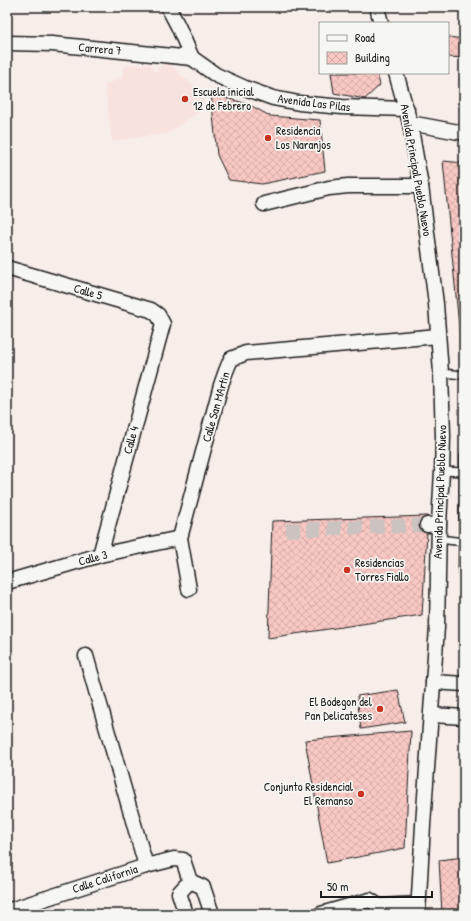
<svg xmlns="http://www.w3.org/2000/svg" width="471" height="921" font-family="'Patrick Hand',sans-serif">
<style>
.built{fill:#f8e2de}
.building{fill:url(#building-cross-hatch);stroke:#1c1c1c}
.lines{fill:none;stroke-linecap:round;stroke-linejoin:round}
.street-tunnel{stroke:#cbc3c0;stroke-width:14;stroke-dasharray:14 7;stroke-linecap:butt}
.lane-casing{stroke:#1c1c1c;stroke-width:10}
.street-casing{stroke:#1c1c1c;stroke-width:17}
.lane{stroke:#f6f6f2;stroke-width:7}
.street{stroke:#f6f6f2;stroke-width:14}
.poi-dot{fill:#c8321e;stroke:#f6f6f2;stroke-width:1.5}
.labels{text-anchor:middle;stroke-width:3.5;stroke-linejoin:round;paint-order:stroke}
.street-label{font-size:12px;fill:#1c1c1c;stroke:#f6f6f2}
.poi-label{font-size:12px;fill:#1c1c1c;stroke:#f6f6f2;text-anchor:start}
</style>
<defs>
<pattern id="building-cross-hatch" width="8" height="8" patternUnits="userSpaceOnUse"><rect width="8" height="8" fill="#f9c8c4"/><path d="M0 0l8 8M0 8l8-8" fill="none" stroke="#d5aba8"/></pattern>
</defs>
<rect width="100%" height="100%" fill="#f7ede9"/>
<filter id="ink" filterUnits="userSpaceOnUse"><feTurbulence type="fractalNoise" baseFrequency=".025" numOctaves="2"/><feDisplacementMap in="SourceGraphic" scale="8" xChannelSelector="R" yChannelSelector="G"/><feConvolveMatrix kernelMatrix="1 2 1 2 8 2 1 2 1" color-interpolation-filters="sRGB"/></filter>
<g filter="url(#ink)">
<path class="built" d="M166 61 184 78 204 93 203 109 168 133 112 141 105 85 122 77 123 68 129 65 150 64 155 72Z"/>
<g class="building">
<path d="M448 37 464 39V58L448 57Z"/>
<path d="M331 73H377L380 85 365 99 334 93Z"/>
<path d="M211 94 248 104 270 116 320 120 325 171 262 184 229 180 217 155Z"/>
<path d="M443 161 464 163V338L460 337Z"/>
<path d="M460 454 464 455V574H458Z"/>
<path d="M428 516 422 615 268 638 272 521Z"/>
<path d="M398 690 405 722 361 729 357 696Z"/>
<path d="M411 731 405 848 327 863 305 740Z"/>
<path d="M464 857V914H442L439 860Z"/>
</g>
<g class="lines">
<path class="street-tunnel" d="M286 530 427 525"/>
<g class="lane-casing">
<g id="lane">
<path d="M441 373 464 375"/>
<path d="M442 471 464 472"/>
<path d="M439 539 464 542"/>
</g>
</g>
<g class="street-casing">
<g id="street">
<path d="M168 7 178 26 192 58 216 75 245 88 273 98 299 103 342 107 407 109"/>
<path d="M377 7 381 23"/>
<path d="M7 43 52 44 192 58"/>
<path d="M396 73 410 123 421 186 436 304 441 373 443 436 442 471 439 524 437 627 423 825 418 914"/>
<path d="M410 123 464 133"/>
<path d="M264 204 329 188 348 186H421"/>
<path d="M7 268 151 310 158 315 163 324 100 555"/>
<path d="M427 525 439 524"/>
<path d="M7 582 100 555 180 538"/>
<path d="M189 589 180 538 221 385 226 371 231 359 246 353 438 336"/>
<path d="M86 656 146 866"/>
<path d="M433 682 464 684"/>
<path d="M432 715 464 717"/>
<path d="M379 906 418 904"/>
<path d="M7 911 146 866 174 859 183 860 190 881 203 887 212 914"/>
<path d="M186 914 179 893 190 881"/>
<path d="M321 914 370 900 379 906 377 914"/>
</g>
</g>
<use href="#lane" class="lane"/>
<use href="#street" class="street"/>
</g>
</g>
<g class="poi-dot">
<circle cx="185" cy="99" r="4"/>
<circle cx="268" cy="138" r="4"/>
<circle cx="347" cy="570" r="4"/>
<circle cx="380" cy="709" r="4"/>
<circle cx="361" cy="794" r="4"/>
</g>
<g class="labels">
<g class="street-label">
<text transform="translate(100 49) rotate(5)" y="4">Carrera 7</text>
<text transform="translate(314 103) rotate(7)" y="4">Avenida Las Pilas</text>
<text transform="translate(416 170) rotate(80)" y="4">Avenida Principal Pueblo Nuevo</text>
<text transform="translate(88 292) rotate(16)" y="4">Calle 5</text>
<text transform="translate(216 407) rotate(-74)" y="4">Calle San MArtin</text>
<text transform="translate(131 440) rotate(-75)" y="4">Calle 4</text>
<text transform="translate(440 492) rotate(-88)" y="4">Avenida Principal Pueblo Nuevo</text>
<text transform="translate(93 558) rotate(-15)" y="4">Calle 3</text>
<text transform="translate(105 879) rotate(-18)" y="4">Calle California</text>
</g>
<g class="poi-label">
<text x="193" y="96">Escuela inicial<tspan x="193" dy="14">12 de Febrero</tspan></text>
<text x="276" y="135">Residencia<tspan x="276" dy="14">Los Naranjos</tspan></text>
<text x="355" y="567">Residencias<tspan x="355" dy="14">Torres Fiallo</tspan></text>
<text x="372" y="706" text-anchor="end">El Bodegon del<tspan x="372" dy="14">Pan Delicateses</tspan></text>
<text x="353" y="791" text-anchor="end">Conjunto Residencial<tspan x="353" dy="14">El Remanso</tspan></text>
</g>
</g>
<rect width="471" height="921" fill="none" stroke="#f6f6f2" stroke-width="24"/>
<rect x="12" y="12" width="447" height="897" fill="none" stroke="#1c1c1c" stroke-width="1.5" filter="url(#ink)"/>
<rect x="319" y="22" width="130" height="52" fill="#f6f6f2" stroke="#9f9f9c"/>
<rect x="327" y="35" width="20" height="6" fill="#f6f6f2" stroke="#9f9f9c"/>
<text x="355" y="42" font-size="12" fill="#1c1c1c">Road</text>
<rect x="327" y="52" width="20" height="12" fill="url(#building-cross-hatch)" stroke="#9f9f9c"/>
<text x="355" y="62" font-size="12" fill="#1c1c1c">Building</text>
<path d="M321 891v6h111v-6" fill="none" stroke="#1c1c1c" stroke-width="2"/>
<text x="327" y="891" font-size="12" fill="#1c1c1c" stroke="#f6f6f2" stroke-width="3" paint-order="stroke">50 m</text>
</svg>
